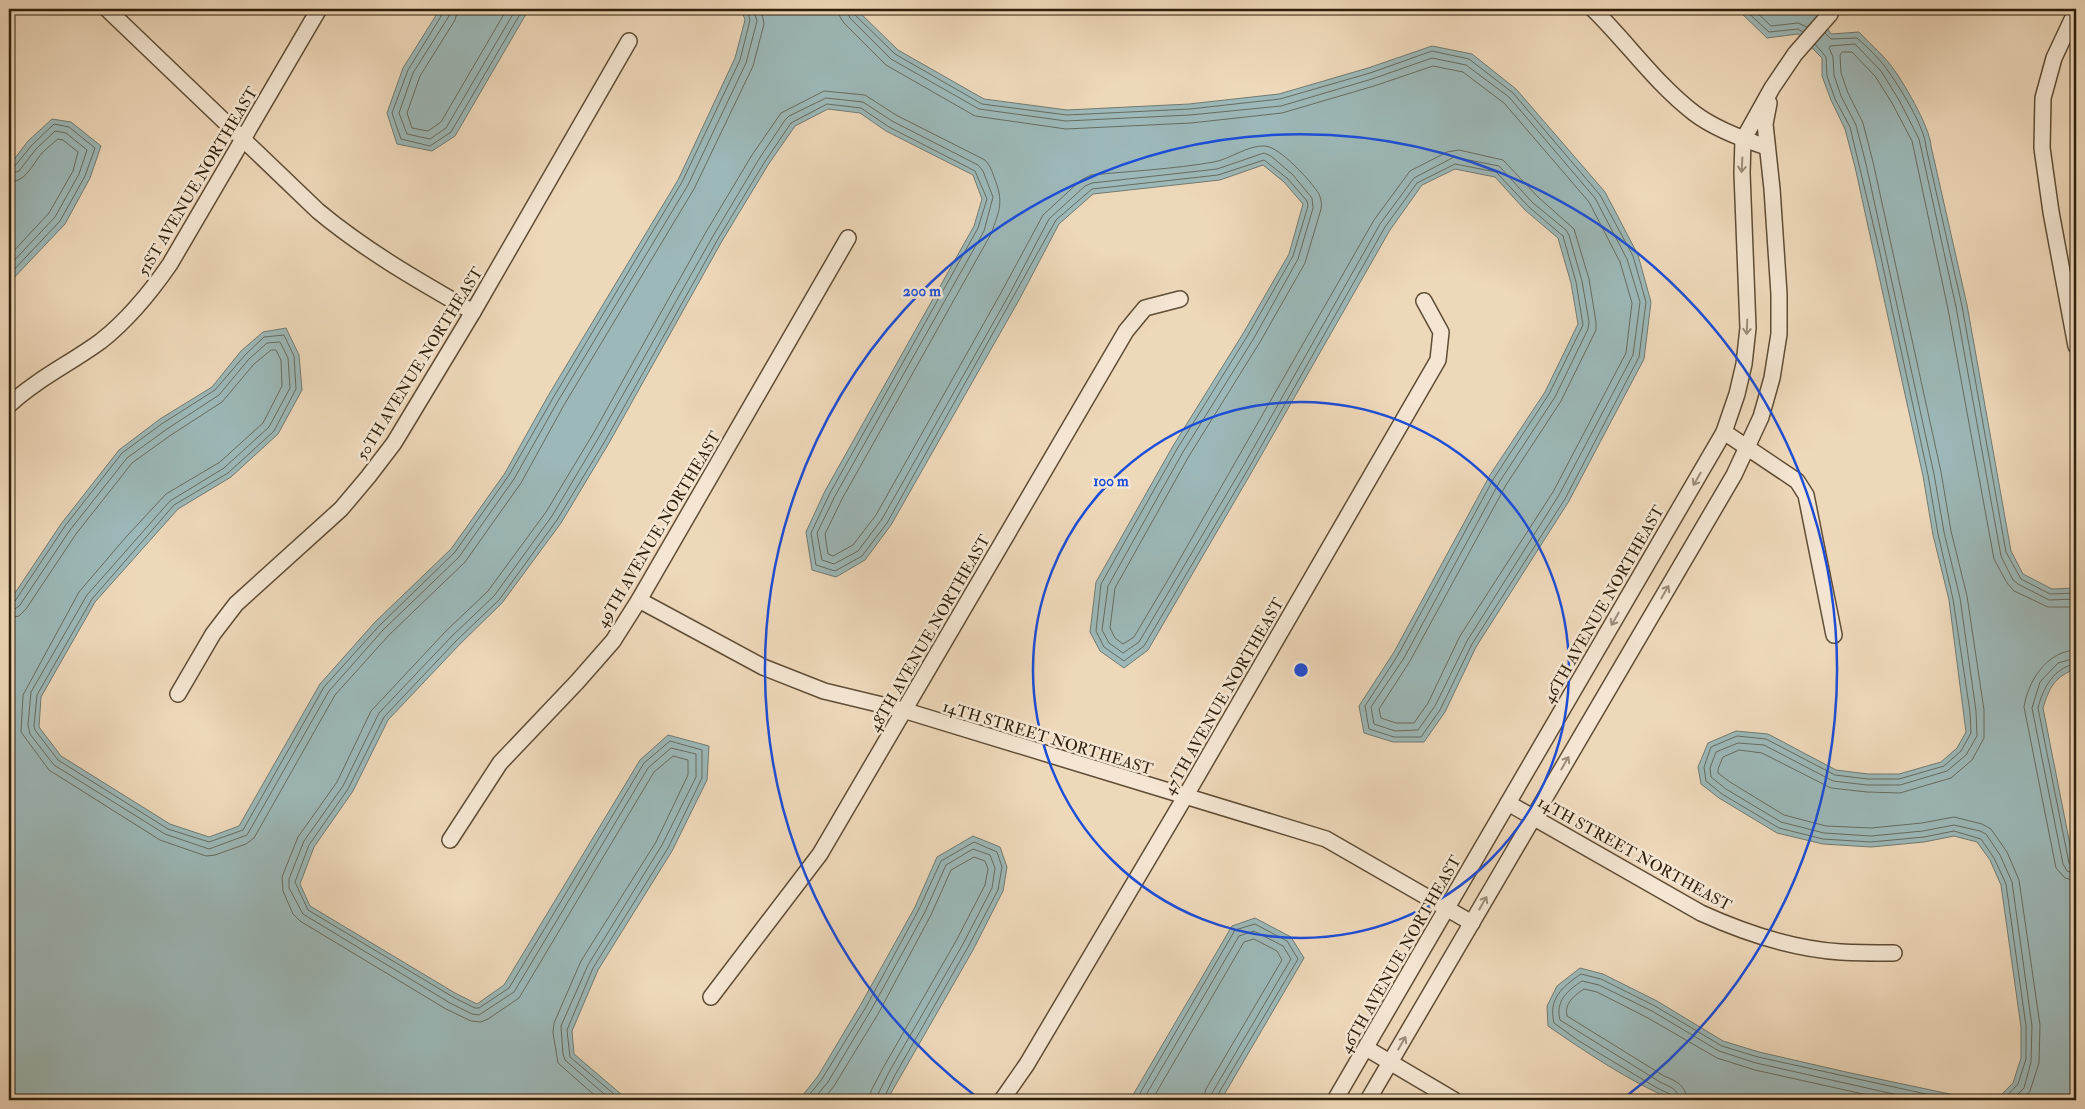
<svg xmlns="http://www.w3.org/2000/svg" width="2085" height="1109" font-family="'IM FELL Double Pica',serif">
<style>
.water{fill:#9cb8b8;stroke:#707b72}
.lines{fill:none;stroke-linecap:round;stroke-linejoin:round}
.shore{stroke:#666c60;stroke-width:1}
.minor-casing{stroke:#5f4d35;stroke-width:18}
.minor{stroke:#f4e6d2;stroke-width:15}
.oneway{stroke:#9b8c78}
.ring{fill:none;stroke:#1d4ed8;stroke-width:2.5}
.labels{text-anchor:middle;stroke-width:5;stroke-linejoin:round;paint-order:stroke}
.street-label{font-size:16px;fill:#2f1f09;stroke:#f4e6d2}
.centre{fill:#1d4ed8;stroke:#f4e6d2;stroke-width:2.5}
.ring-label{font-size:15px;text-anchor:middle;font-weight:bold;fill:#1d4ed8;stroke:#f4e6d2;stroke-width:5;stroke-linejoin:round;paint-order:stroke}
</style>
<rect width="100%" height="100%" fill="#eed8ba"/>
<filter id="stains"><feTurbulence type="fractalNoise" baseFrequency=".004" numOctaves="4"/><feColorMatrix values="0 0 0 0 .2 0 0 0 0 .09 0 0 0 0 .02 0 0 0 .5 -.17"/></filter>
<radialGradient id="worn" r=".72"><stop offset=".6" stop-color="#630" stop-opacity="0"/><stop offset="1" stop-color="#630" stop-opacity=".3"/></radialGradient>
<g class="water">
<path d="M440 9H529L455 136 432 151 397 144 387 113 403 68Z"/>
<path d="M741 9H856L898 50 984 99 1067 110 1189 104 1279 94 1368 68 1432 46 1472 54 1516 89 1605 192 1638 255 1651 302 1644 359 1569 501 1476 647 1445 712 1424 742H1393L1364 733 1359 706 1394 652 1490 475 1545 392 1578 324 1571 283 1558 238 1525 210 1495 177 1455 169 1422 185 1390 230 1254 468 1148 650 1124 668 1100 651 1090 632 1096 582 1173 446 1244 332 1289 254 1303 204 1284 182 1263 165 1220 180 1093 194 1059 224 1019 300 891 525 865 560 836 577 812 570 806 532 825 491 974 226 982 199 973 175 886 131 860 113 828 109 795 126 768 165 722 241 609 443 561 523 502 603 460 644 388 720 353 791 314 847 300 884 310 906 455 993 477 1004 504 985 640 760 668 735 709 746 707 780 672 851 598 970 572 1031 574 1054 628 1100H9V602L61 524 119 450 160 419 212 387 241 351 263 332 286 328 299 355 302 390 278 434 231 477 178 509 95 602 41 697 39 727 61 756 170 824 209 837 239 826 320 684 375 622 451 549 505 473 548 396 678 180 735 58 745 20Z"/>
<path d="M1737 9H1815L1831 34 1859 32C1869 43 1880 52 1889 63 1902 79 1930 127 1931 146L1967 305 2011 551 2023 574 2052 589 2076 588V669C2055 676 2049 688 2043 708L2076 875V1100H1993L2000 1096 2013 1083 2021 1058V1027L2001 885 1990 860 1977 842 1954 836 1924 842 1871 847 1823 844 1777 833 1719 798 1701 784 1698 767 1708 743 1736 731 1768 734 1836 770 1868 774H1899L1941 762 1957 748 1966 732 1949 600 1933 535 1923 476 1855 167 1845 129 1831 100 1822 76V58L1798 34 1767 38Z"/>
<path d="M52 119 71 122 101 146 90 178 65 224 9 283V166L28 141Z"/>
<path d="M973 836 1000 847 1007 867 1003 891 973 950 887 1100H799L818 1076 861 1004 915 907 937 857Z"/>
<path d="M1255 918 1291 937 1304 958 1221 1100H1130L1232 926Z"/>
<path d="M1580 968 1603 974 1657 1001 1723 1041 1759 1052 1846 1072 1978 1100H1673C1629 1081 1587 1053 1548 1026L1547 1006 1557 986Z"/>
</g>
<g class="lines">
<g class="shore">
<path d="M444 9 443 13 408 70 392 113 401 139 430 146 451 132 523 9"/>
<path d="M450 9 449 16 413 73 399 113 407 134 430 139 446 128 516 9"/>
<path d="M458 9 455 20 420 76 407 113 412 128 428 131 441 122 507 9"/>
<path d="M1744 9 1769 32 1798 29 1803 32"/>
<path d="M1753 9 1771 26 1798 23 1807 27"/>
<path d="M1825 33 1831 39 1857 38C1867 47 1878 57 1886 68 1899 86 1925 127 1926 147L1962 306 2006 552 2021 579 2050 594 2076 593"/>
<path d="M1815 44 1826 57 1827 76 1835 99 1850 127 1880 253 1928 475 1938 534 1953 599 1970 712 1971 733 1961 751 1944 766 1899 779H1868L1835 775 1766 739 1737 736 1711 747 1704 767 1706 781 1722 794 1779 828 1823 839 1871 842 1924 837 1954 831 1981 839 1994 858 2006 884 2026 1026V1059L2018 1084 2003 1100"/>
<path d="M9 169 14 167 32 145 54 124 69 127 95 148 85 176 60 221 9 275"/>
<path d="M9 175 19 171 36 149 55 131 66 133 87 150 79 174 55 217 9 266"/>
<path d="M9 182C26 182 32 165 42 153 47 148 52 144 58 139L63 140 78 152 73 171 49 213 9 256"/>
<path d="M9 604 15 601 65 526 122 453 163 423 215 390 245 355 264 337 284 335 294 356 296 389 274 431 228 473 174 505 92 599 37 695 34 726 35 730 58 760 168 829 209 842 243 830 324 687 379 626 455 552 509 475 553 398 682 182 740 60 750 20 747 9"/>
<path d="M9 610 15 609 20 605 70 530 127 458 167 429 219 395 249 359 267 343 280 342 288 358 290 388 269 427 224 468 170 501 87 595 31 692 28 725 30 734 54 765 165 834 209 849 247 835 329 691 383 630 459 557 514 479 558 401 688 185 746 63 757 21 753 9"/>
<path d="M9 618 19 616 26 609 76 534 132 463 171 435 222 402 254 364 271 350H276L281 360 282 386 263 423 220 462 166 494 126 537 79 592 23 695 21 732 49 770 160 840 206 856 215 855 246 844 254 838 335 695 389 635 465 562 521 483 564 405 694 189 753 66 764 24 761 9"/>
<path d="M2076 650C2047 651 2028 681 2024 707L2056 868 2065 878 2076 881"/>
<path d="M2076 658 2058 663 2040 682 2032 708 2063 864 2067 871 2076 874"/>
<path d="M2076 664C2054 667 2043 688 2038 708L2069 863 2072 867H2076"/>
<path d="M600 1100 558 1063 553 1033 554 1023 581 961 656 842 688 775V760L673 756 654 772 519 998 488 1019 481 1022 471 1021 446 1009 300 921 293 914 283 891 282 877 298 837 337 782 371 711 446 631 488 591 546 512 593 434 706 232 752 155 781 113 824 91 865 95 896 115 985 160C990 165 992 171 994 177 1004 202 1000 209 991 234L842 499 825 534 828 554 833 556 853 545 876 515 1002 291 1043 215 1081 180 1091 175C1132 171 1174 169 1214 162 1230 159 1248 145 1265 146 1280 147 1311 181 1319 194 1321 199 1322 203 1321 209L1305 263 1260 342 1189 456 1115 588 1110 628 1115 638 1123 644 1134 637 1169 578 1374 220 1410 171 1447 152 1459 150 1503 160 1538 197 1574 229 1589 279 1596 322V330L1561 401 1506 485 1410 661 1379 709 1381 718 1396 723H1414L1428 703 1460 636 1553 492 1626 353 1632 303 1620 262 1589 202 1504 103 1463 72 1433 66 1374 86 1282 113 1191 123 1066 129 975 116 886 65 844 23 840 17 839 9"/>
<path d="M611 1100 565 1060 563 1054 561 1026 588 965 662 845 696 777V754L671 748 648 768 514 992 479 1015 472 1014 450 1003 303 914 289 888V879L304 841 343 786 379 713 452 636 494 596 552 516 599 437 713 236 759 159 785 120 789 116 826 98 863 102 892 121 978 165 983 171 993 197 984 231 835 496 817 533 822 560 834 564 858 551 882 519 1009 295 1049 219 1085 186 1092 183 1217 169 1264 153 1271 156 1293 175 1312 198 1313 208 1298 259 1254 338 1183 452 1108 586 1102 630 1109 643 1123 653 1139 642 1245 463 1380 224 1414 178 1454 157 1499 166 1533 203 1566 230 1569 235 1582 281 1589 322 1588 329 1555 397 1500 481 1404 658 1371 707 1374 724 1395 731 1418 730 1435 706 1467 641 1559 495 1633 355 1640 302 1627 259 1595 198 1509 97 1466 65 1432 58 1372 79 1281 106 1190 115 1066 121 979 109 891 59 850 18 846 9"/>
<path d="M621 1100 570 1057 567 1030 593 968 668 848 702 778V750L670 741 644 763 509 988 479 1008H475L453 997 308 910 295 882 309 845 348 789 384 717 456 641 499 600 557 520 605 441 718 239 764 163 791 123 827 104 861 108 889 127 975 171 987 199 978 228 830 493 811 533 816 565 835 571 862 556 887 523 1056 220 1092 189 1218 175 1264 160 1288 179 1307 201 1308 206 1293 256 1248 335 1177 449 1101 584 1096 631 1104 647 1124 661 1144 646 1250 466 1385 227 1417 183 1455 164 1496 172 1529 207 1563 236 1576 282 1583 325 1549 394 1494 478 1398 655 1365 706 1369 729 1394 737H1421L1440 710 1472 644 1565 499 1639 357 1646 302 1633 256 1600 195 1513 93 1469 59 1432 51 1370 73 1280 99 1190 109 1067 115 982 104 895 54 854 14 853 9"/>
<path d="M805 1100 822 1079 866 1007 919 909 941 861 974 842 997 852 1002 867 998 890 968 947 895 1075 883 1100"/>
<path d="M813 1100 828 1082 871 1010 925 912 946 865 973 849 990 855 995 868 992 888 963 944 889 1072 878 1094 877 1100"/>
<path d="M823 1100 834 1086 878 1014 931 915 951 870 974 857 985 861 988 869 985 885 956 941 883 1068 871 1091 870 1100"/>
<path d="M1136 1100 1235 930 1255 924 1287 941 1298 959 1217 1096V1100"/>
<path d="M1143 1100 1239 936 1254 931 1283 946 1291 959 1212 1093 1210 1100"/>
<path d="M1152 1100 1244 942 1254 939 1277 951 1282 960 1206 1089 1203 1100"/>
<path d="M1673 1100 1670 1094 1657 1088 1579 1041 1554 1023C1548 999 1562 987 1581 974L1601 979 1655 1006 1722 1046 1758 1057 1953 1100"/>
<path d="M1679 1100C1679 1089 1670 1087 1660 1082L1560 1020C1555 1001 1568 990 1582 981L1599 985 1652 1011 1719 1051 1756 1063 1920 1100"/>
<path d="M1687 1100C1686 1085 1676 1081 1664 1076L1567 1016C1564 1003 1575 995 1584 989L1597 992 1648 1018 1717 1058 1755 1070 1890 1100"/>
<path d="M2012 1100 2024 1088 2031 1062 2032 1026 2012 882 2000 855 1986 834 1980 831 1954 825 1923 831 1871 836 1824 833 1781 822 1726 789 1711 777 1710 768 1716 752 1738 743 1764 745 1833 781 1867 785H1900L1947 771 1966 755 1977 736 1976 711 1960 598 1944 532 1934 474 1866 164 1856 125 1841 96 1834 75 1833 57 1829 48 1830 46 1855 44 1881 71 1899 100 1919 139 1956 307 2001 556 2013 580 2018 584 2049 600 2076 599"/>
<path d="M2023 1100 2030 1091 2039 1063 2040 1025 2019 880 2007 852 1991 829 1982 824 1954 817 1922 823 1871 828 1826 826 1784 815 1730 782 1718 773V769L1723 757 1739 750 1762 753 1831 788 1867 792 1900 793 1951 778 1972 760 1984 738V710L1967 596 1951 531 1941 472 1873 162 1863 123 1848 93 1841 73 1840 55 1842 52H1852L1875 76 1892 103 1912 141 1948 309 1994 559 2007 583 2014 591 2048 607H2076"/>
</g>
<g class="minor-casing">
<g id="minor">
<path d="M107 9 318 211C366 251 419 281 473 312"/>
<path d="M1593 9C1627 42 1656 84 1694 113 1715 129 1742 139 1767 147"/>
<path d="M2076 11 2054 58 2043 98 2042 148 2051 212 2076 346"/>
<path d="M9 405C37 379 71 363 101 341 129 319 150 293 170 264L319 9"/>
<path d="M1724 432 1797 481 1806 495 1834 635"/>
<path d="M639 600 763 667 824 691 903 710 1326 839 1472 923"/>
<path d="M178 694 213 634 236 604 341 509 368 477 394 443 473 312 629 41"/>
<path d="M1508 803 1701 913C1745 933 1792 949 1841 952 1858 953 1877 953 1894 953"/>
<path d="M450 840 500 763 577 682 613 641 639 600 848 238"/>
<path d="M711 997 820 854 1126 331 1145 308 1180 299"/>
<path d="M1366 1048 1454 1100"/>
<path d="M1002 1100 1027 1064 1185 797 1438 360 1441 332 1424 301"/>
<path d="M1335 1100 1724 432 1737 394 1744 364 1748 328 1742 173 1743 140 1772 88 1795 54 1830 14 1832 9"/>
<path d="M1368 1100 1734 475 1761 417 1772 378 1779 334V294L1772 189 1765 124 1769 103"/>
</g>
</g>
<use href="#minor" class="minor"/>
</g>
<defs><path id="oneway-shaft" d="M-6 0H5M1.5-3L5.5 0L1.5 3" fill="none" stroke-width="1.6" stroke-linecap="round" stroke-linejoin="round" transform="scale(1.25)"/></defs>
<g class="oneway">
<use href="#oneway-shaft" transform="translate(1742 165) rotate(93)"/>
<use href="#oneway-shaft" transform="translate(1747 327) rotate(92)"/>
<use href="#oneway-shaft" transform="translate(1697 479) rotate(120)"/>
<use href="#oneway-shaft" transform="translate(1665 592) rotate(-60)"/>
<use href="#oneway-shaft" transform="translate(1615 619) rotate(120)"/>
<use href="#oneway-shaft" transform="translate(1565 763) rotate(-60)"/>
<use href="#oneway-shaft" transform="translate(1483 903) rotate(-60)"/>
<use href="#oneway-shaft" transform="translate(1402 1043) rotate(-60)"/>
</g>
<g class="ring">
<circle cx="1301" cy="670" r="268"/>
<path d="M978 1098A536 536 0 1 1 1624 1098"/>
</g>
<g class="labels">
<g class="street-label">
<text transform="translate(197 181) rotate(-59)" y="6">51ST AVENUE NORTHEAST</text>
<text transform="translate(419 363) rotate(-58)" y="6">50TH AVENUE NORTHEAST</text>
<text transform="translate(658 529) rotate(-59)" y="6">49TH AVENUE NORTHEAST</text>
<text transform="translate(1603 604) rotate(-60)" y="6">46TH AVENUE NORTHEAST</text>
<text transform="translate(929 633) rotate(-60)" y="6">48TH AVENUE NORTHEAST</text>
<text transform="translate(1223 696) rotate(-60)" y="6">47TH AVENUE NORTHEAST</text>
<text transform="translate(1048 737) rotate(17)" y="6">14TH STREET NORTHEAST</text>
<text transform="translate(1635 853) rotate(29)" y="6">14TH STREET NORTHEAST</text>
<text transform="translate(1400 954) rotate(-60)" y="6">46TH AVENUE NORTHEAST</text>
</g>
</g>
<circle cx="1301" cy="670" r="8" class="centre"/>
<g class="ring-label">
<text x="922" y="296">200 m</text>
<text x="1111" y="486">100 m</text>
</g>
<rect width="2085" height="1109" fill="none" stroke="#eed8ba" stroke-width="30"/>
<rect x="10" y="10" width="2065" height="1089" fill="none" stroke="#2f1f09" stroke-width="2.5"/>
<rect x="15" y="15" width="2055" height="1079" fill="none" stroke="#2f1f09"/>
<rect width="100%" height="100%" filter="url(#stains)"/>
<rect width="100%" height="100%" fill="url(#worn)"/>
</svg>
